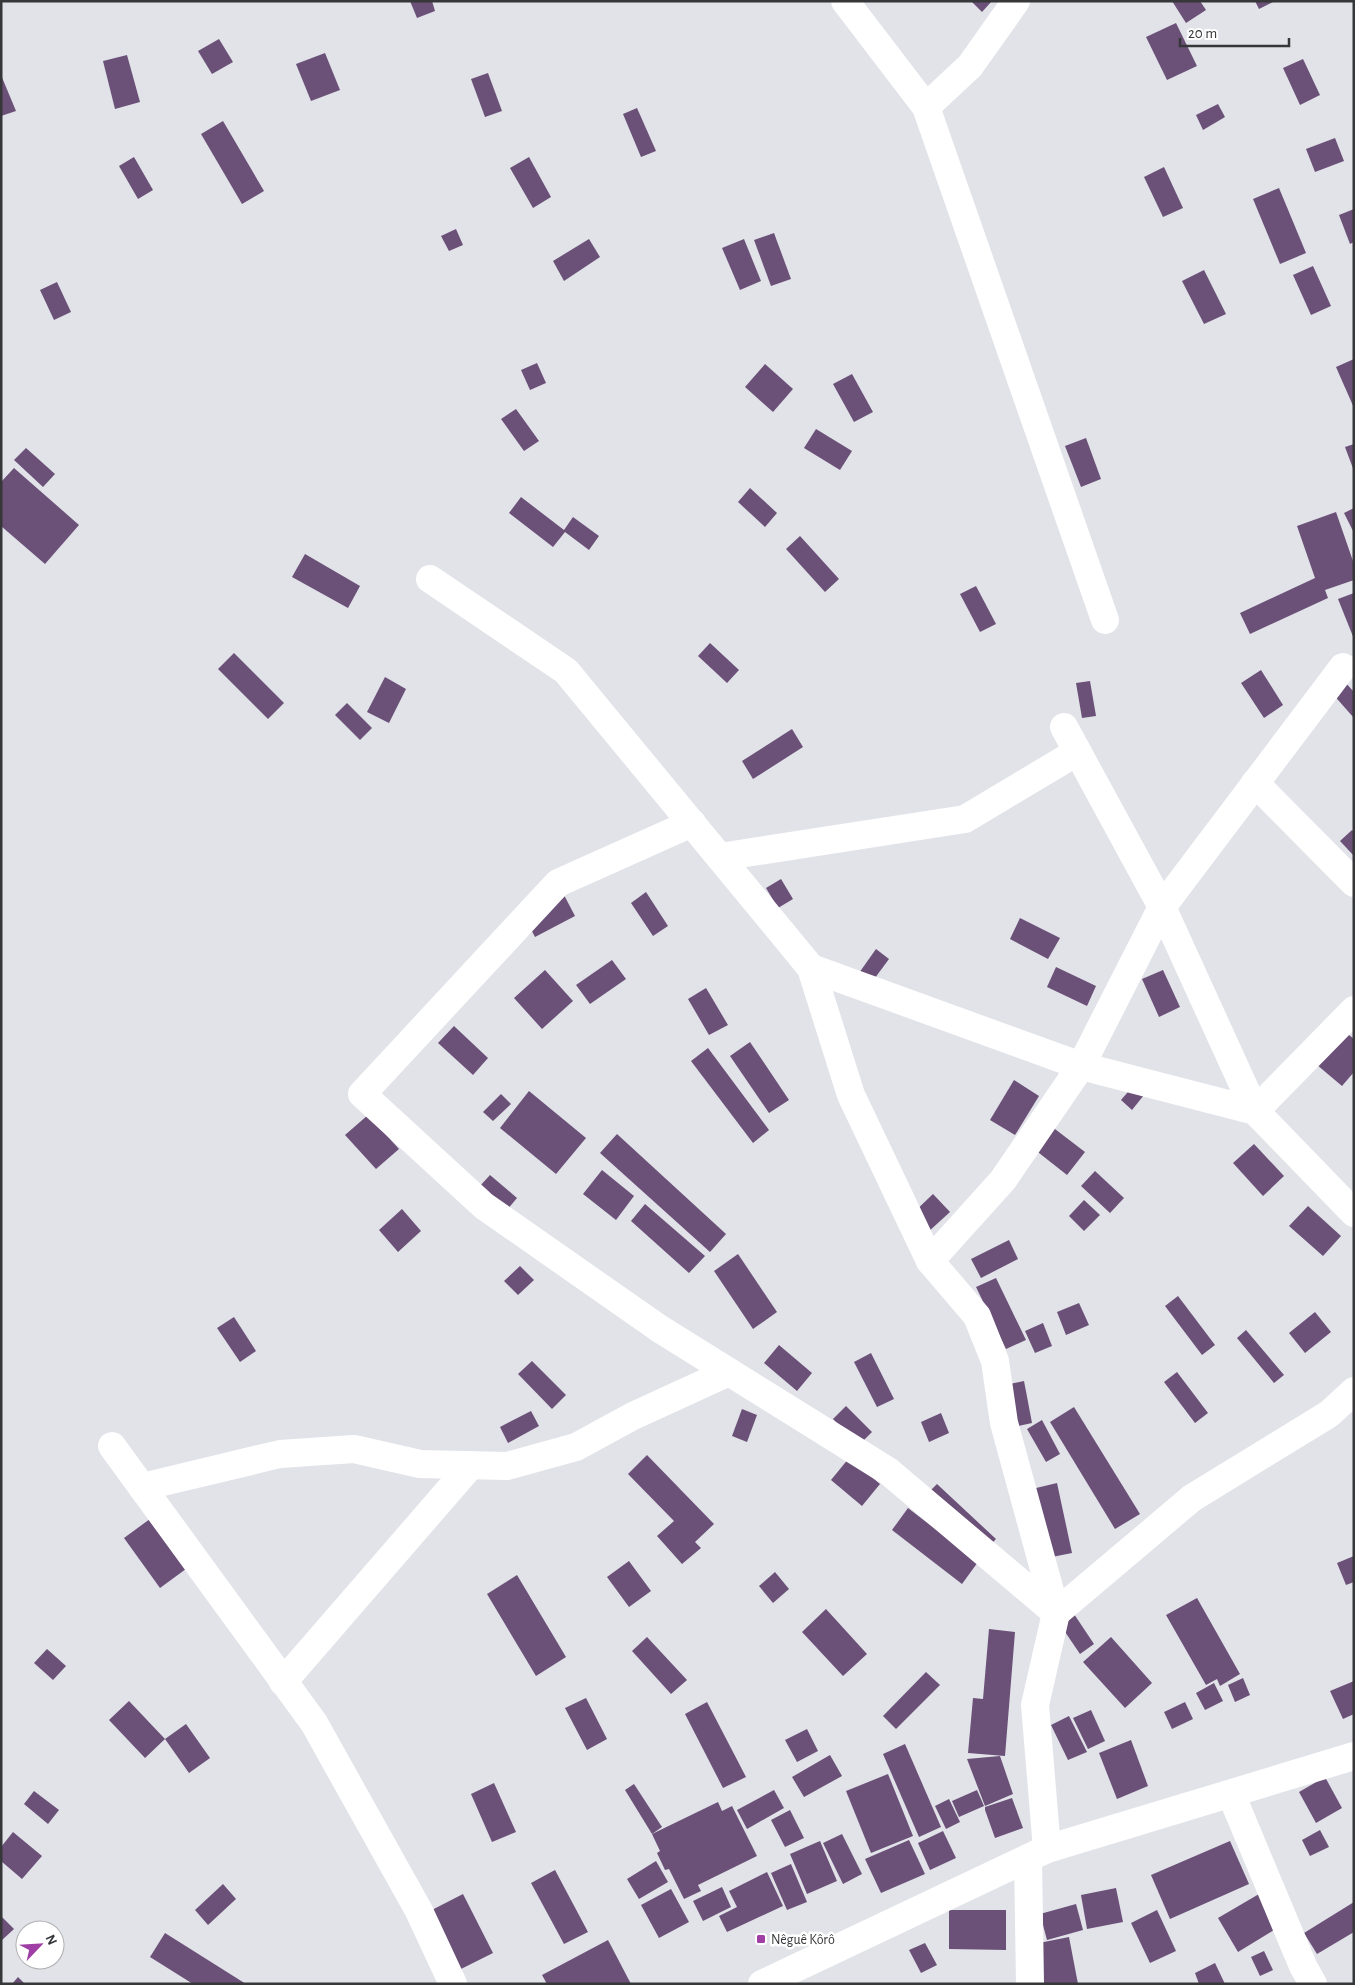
<svg xmlns="http://www.w3.org/2000/svg" width="1355" height="1985" font-family="'Alegreya Sans',sans-serif">
<style>
.building{fill:#6b5078}
.lines{fill:none;stroke-linecap:round;stroke-linejoin:round}
.minor{stroke:#fff;stroke-width:28}
.tertiary{stroke:#fff;stroke-width:28}
.poi-dot{fill:#9f3fa6;stroke:#fff;stroke-width:2}
.labels{text-anchor:middle;stroke-width:5;stroke-linejoin:round;paint-order:stroke}
.poi-label{font-size:14px;fill:#363739;stroke:#fff;text-anchor:start}
</style>
<rect width="100%" height="100%" fill="#e1e3e9"/>
<g class="building">
<path d="M410 1H432L435 11 417 18Z"/>
<path d="M971 1H992L982 12Z"/>
<path d="M1172 1H1200L1206 10 1186 23Z"/>
<path d="M1255 1H1275L1259 9Z"/>
<path d="M1176 23 1197 66 1167 80 1146 37Z"/>
<path d="M219 39 233 62 212 74 198 51Z"/>
<path d="M325 53 340 90 311 101 296 64Z"/>
<path d="M127 55 140 102 115 109 103 61Z"/>
<path d="M1303 59 1320 95 1300 105 1283 68Z"/>
<path d="M488 73 502 111 485 117 471 79Z"/>
<path d="M1 75 16 111 1 116Z"/>
<path d="M1218 104 1225 117 1203 130 1196 115Z"/>
<path d="M637 108 656 151 641 157 623 114Z"/>
<path d="M223 121 264 191 242 204 201 134Z"/>
<path d="M1335 138 1344 161 1315 172 1306 149Z"/>
<path d="M134 157 153 190 138 199 119 166Z"/>
<path d="M529 157 551 197 533 208 510 168Z"/>
<path d="M1164 167 1183 208 1163 217 1144 177Z"/>
<path d="M1279 188 1306 253 1280 264 1253 199Z"/>
<path d="M1354 209V242L1350 244 1339 215Z"/>
<path d="M456 229 463 245 449 251 441 236Z"/>
<path d="M774 233 791 279 771 286 754 240Z"/>
<path d="M589 239 600 257 564 281 553 261Z"/>
<path d="M744 239 761 281 740 290 722 248Z"/>
<path d="M1313 266 1331 306 1311 315 1293 275Z"/>
<path d="M1204 270 1226 314 1204 324 1182 281Z"/>
<path d="M57 282 71 312 54 320 40 290Z"/>
<path d="M1354 359V408L1336 367Z"/>
<path d="M537 363 546 383 530 390 521 370Z"/>
<path d="M765 364 793 389 773 412 745 387Z"/>
<path d="M852 374 873 412 854 422 833 384Z"/>
<path d="M516 409 539 441 524 451 501 419Z"/>
<path d="M816 429 852 451 840 470 804 448Z"/>
<path d="M1086 438 1101 479 1081 487 1065 446Z"/>
<path d="M1354 444V471L1345 447Z"/>
<path d="M26 448 55 474 43 487 14 460Z"/>
<path d="M14 468 79 525 45 564 1 526V482Z"/>
<path d="M750 488 777 513 765 527 738 502Z"/>
<path d="M521 497 564 530 573 517 599 536 589 550 565 532 553 547 509 513Z"/>
<path d="M1354 508V533L1344 513Z"/>
<path d="M1336 512 1354 564V580L1325 590 1328 598 1250 634 1240 613 1315 578 1297 526Z"/>
<path d="M800 536 839 579 825 592 786 549Z"/>
<path d="M305 554 360 586 348 608 292 577Z"/>
<path d="M976 586 996 624 980 632 960 594Z"/>
<path d="M1354 593V639L1338 599Z"/>
<path d="M710 643 739 670 727 683 698 656Z"/>
<path d="M234 653 284 703 268 719 218 669Z"/>
<path d="M1261 670 1283 705 1264 718 1241 683Z"/>
<path d="M385 677 406 689 389 723 367 712Z"/>
<path d="M1090 681 1096 716 1082 718 1076 683Z"/>
<path d="M1344 681 1354 692V718L1331 692Z"/>
<path d="M347 703 372 728 360 740 335 715Z"/>
<path d="M792 729 803 747 753 779 742 761Z"/>
<path d="M1352 830 1354 832V856L1340 841Z"/>
<path d="M781 879 793 899 778 908 766 888Z"/>
<path d="M646 892 668 926 653 936 631 903Z"/>
<path d="M564 895 575 916 535 937 524 916Z"/>
<path d="M1020 918 1060 938 1048 959 1010 939Z"/>
<path d="M876 949 889 959 872 982 859 973Z"/>
<path d="M612 960 626 979 590 1004 576 985Z"/>
<path d="M1056 967 1096 986 1087 1006 1047 987Z"/>
<path d="M545 970 573 1001 542 1029 514 998Z"/>
<path d="M1163 970 1180 1007 1159 1017 1142 979Z"/>
<path d="M706 988 728 1025 709 1035 688 999Z"/>
<path d="M454 1026 488 1058 473 1075 438 1043Z"/>
<path d="M1338 1026 1354 1039V1072L1342 1086 1310 1059Z"/>
<path d="M750 1042 789 1100 769 1113 730 1056Z"/>
<path d="M708 1048 769 1130 753 1143 691 1061Z"/>
<path d="M1014 1080 1039 1096 1015 1135 990 1120Z"/>
<path d="M1133 1086 1144 1095 1132 1110 1121 1100Z"/>
<path d="M529 1091 586 1138 556 1174 500 1128Z"/>
<path d="M501 1094 511 1104 493 1121 483 1112Z"/>
<path d="M368 1115 399 1149 376 1169 345 1135Z"/>
<path d="M1051 1126 1085 1152 1067 1175 1034 1149Z"/>
<path d="M617 1134 726 1234 710 1252 600 1153Z"/>
<path d="M1254 1144 1284 1176 1263 1196 1233 1163Z"/>
<path d="M602 1170 634 1196 616 1220 583 1194Z"/>
<path d="M1095 1171 1124 1198 1110 1213 1081 1186Z"/>
<path d="M490 1175 517 1198 507 1210 479 1187Z"/>
<path d="M933 1194 950 1212 927 1233 911 1215Z"/>
<path d="M1084 1200 1100 1215 1084 1231 1069 1216Z"/>
<path d="M645 1204 705 1256 689 1273 631 1221Z"/>
<path d="M1308 1206 1341 1236 1323 1256 1289 1226Z"/>
<path d="M402 1209 421 1231 398 1252 379 1230Z"/>
<path d="M1009 1240 1018 1259 981 1278 971 1259Z"/>
<path d="M738 1254 777 1312 753 1329 714 1271Z"/>
<path d="M520 1266 534 1280 518 1295 504 1281Z"/>
<path d="M996 1278 1026 1340 1006 1349 976 1287Z"/>
<path d="M1178 1296 1215 1345 1202 1355 1165 1306Z"/>
<path d="M1079 1303 1089 1325 1066 1335 1057 1312Z"/>
<path d="M1315 1312 1331 1332 1305 1353 1289 1333Z"/>
<path d="M234 1317 256 1351 240 1362 217 1328Z"/>
<path d="M1043 1323 1052 1346 1035 1353 1025 1331Z"/>
<path d="M1246 1330 1284 1375 1274 1383 1237 1338Z"/>
<path d="M779 1345 812 1373 797 1391 764 1363Z"/>
<path d="M871 1353 894 1399 877 1407 854 1362Z"/>
<path d="M532 1361 566 1395 552 1409 518 1374Z"/>
<path d="M1177 1372 1208 1413 1195 1423 1164 1382Z"/>
<path d="M1024 1381 1032 1423 1014 1427 1005 1385Z"/>
<path d="M846 1406 872 1432 859 1445 833 1419Z"/>
<path d="M1074 1407 1140 1514 1115 1529 1050 1422Z"/>
<path d="M742 1409 757 1415 747 1442 732 1436Z"/>
<path d="M531 1411 539 1426 508 1443 500 1427Z"/>
<path d="M941 1413 949 1433 929 1442 921 1422Z"/>
<path d="M1042 1420 1060 1454 1046 1462 1027 1429Z"/>
<path d="M647 1455 714 1524 695 1542 701 1548 682 1564 657 1536 674 1521 628 1474Z"/>
<path d="M849 1458 880 1484 862 1506 831 1480Z"/>
<path d="M1057 1483 1072 1553 1047 1558 1032 1489Z"/>
<path d="M937 1484 996 1539 981 1555 921 1500Z"/>
<path d="M908 1508 978 1562 962 1584 892 1530Z"/>
<path d="M154 1516 190 1566 160 1588 124 1538Z"/>
<path d="M1354 1556V1582L1346 1585 1337 1563Z"/>
<path d="M629 1561 651 1591 629 1607 607 1577Z"/>
<path d="M775 1572 789 1589 773 1603 759 1586Z"/>
<path d="M517 1575 566 1657 536 1676 487 1594Z"/>
<path d="M1197 1598 1240 1674 1220 1686 1217 1679 1206 1685 1166 1615Z"/>
<path d="M826 1609 867 1654 843 1676 802 1632Z"/>
<path d="M1074 1614 1094 1644 1080 1654 1059 1623Z"/>
<path d="M989 1629 1015 1632 1005 1756 968 1753 973 1698 983 1699Z"/>
<path d="M647 1637 687 1680 671 1694 632 1651Z"/>
<path d="M1111 1637 1152 1683 1125 1708 1083 1662Z"/>
<path d="M47 1649 66 1666 53 1680 34 1663Z"/>
<path d="M926 1672 940 1685 896 1729 883 1716Z"/>
<path d="M1243 1678 1250 1695 1235 1702 1228 1685Z"/>
<path d="M1354 1681V1714L1343 1719 1330 1691Z"/>
<path d="M1214 1683 1223 1701 1205 1710 1196 1693Z"/>
<path d="M586 1698 607 1739 587 1750 565 1708Z"/>
<path d="M129 1701 165 1739 186 1724 210 1758 189 1773 165 1739 145 1758 109 1720Z"/>
<path d="M707 1702 746 1777 723 1788 685 1714Z"/>
<path d="M1185 1702 1193 1719 1172 1729 1164 1712Z"/>
<path d="M1091 1710 1105 1741 1088 1749 1073 1718Z"/>
<path d="M1069 1716 1087 1752 1068 1760 1051 1725Z"/>
<path d="M807 1729 818 1751 797 1762 785 1740Z"/>
<path d="M1131 1740 1148 1786 1117 1799 1099 1753Z"/>
<path d="M905 1744 941 1827 919 1837 883 1754Z"/>
<path d="M830 1755 842 1776 804 1797 792 1777Z"/>
<path d="M1000 1756 1013 1794 985 1806 967 1759Z"/>
<path d="M888 1774 913 1836 871 1853 846 1791Z"/>
<path d="M1325 1777 1342 1808 1316 1823 1299 1792Z"/>
<path d="M494 1783 516 1832 492 1842 471 1794Z"/>
<path d="M634 1784 662 1827 652 1834 625 1790Z"/>
<path d="M774 1790 784 1808 747 1829 737 1810Z"/>
<path d="M977 1790 984 1806 959 1817 952 1801Z"/>
<path d="M34 1791 59 1810 48 1824 24 1804Z"/>
<path d="M1012 1798 1023 1828 995 1838 985 1810V1807Z"/>
<path d="M949 1799 960 1822 946 1829 935 1806Z"/>
<path d="M718 1802 722 1811 732 1806 757 1856 698 1885 701 1891 684 1899 669 1869 665 1870 657 1853 660 1851 652 1834Z"/>
<path d="M790 1810 804 1838 785 1847 771 1820Z"/>
<path d="M1320 1830 1329 1847 1310 1856 1302 1840Z"/>
<path d="M943 1831 956 1858 930 1870 918 1843Z"/>
<path d="M13 1832 42 1856 22 1879 1 1861V1847Z"/>
<path d="M842 1834 862 1874 843 1884 823 1843Z"/>
<path d="M909 1840 925 1874 881 1893 865 1859Z"/>
<path d="M820 1841 837 1881 807 1894 790 1854Z"/>
<path d="M1230 1841 1249 1884 1170 1919 1151 1875Z"/>
<path d="M656 1861 668 1882 639 1899 627 1879Z"/>
<path d="M791 1864 807 1902 787 1910 771 1873Z"/>
<path d="M555 1870 588 1932 564 1944 531 1883Z"/>
<path d="M767 1872 783 1906 727 1932 719 1916 737 1907 729 1891Z"/>
<path d="M223 1884 236 1899 208 1925 195 1910Z"/>
<path d="M722 1887 731 1907 703 1921 693 1901Z"/>
<path d="M1116 1888 1123 1922 1087 1929 1081 1895Z"/>
<path d="M671 1889 689 1922 659 1938 641 1905Z"/>
<path d="M463 1894 493 1953 455 1972 426 1913Z"/>
<path d="M1259 1894 1279 1927 1238 1952 1218 1918Z"/>
<path d="M1354 1902V1932L1317 1954 1304 1933Z"/>
<path d="M1076 1904 1083 1930 1047 1940 1040 1914Z"/>
<path d="M949 1910H1006V1950L949 1949Z"/>
<path d="M1157 1910 1176 1951 1150 1963 1131 1923Z"/>
<path d="M1 1916 14 1929 1 1941Z"/>
<path d="M165 1933 246 1984H193L150 1957Z"/>
<path d="M1069 1937 1078 1984H1036L1029 1945Z"/>
<path d="M608 1940 631 1984H547L542 1975Z"/>
<path d="M925 1943 937 1965 921 1973 909 1950Z"/>
<path d="M1264 1951 1273 1970 1260 1976 1251 1957Z"/>
<path d="M1215 1963 1225 1984H1199L1195 1973Z"/>
<path d="M18 1977 25 1984H12Z"/>
</g>
<g class="lines">
<g class="minor">
<path d="M845 1 926 107 1105 620"/>
<path d="M926 107 970 66 1016 1"/>
<path d="M430 579 566 671 811 968 851 1095 930 1261 977 1316 995 1361 1004 1423 1056 1613 1035 1705 1047 1849"/>
<path d="M1064 727 1162 907 1255 1111 1354 1213"/>
<path d="M1255 783 1354 883"/>
<path d="M692 823 558 883 362 1094 484 1206 660 1329 888 1471 1056 1613"/>
<path d="M720 857 965 819 1077 752"/>
<path d="M811 968 1081 1066 1255 1111"/>
<path d="M1255 1111 1354 1010"/>
<path d="M930 1261 1003 1180 1081 1066 1162 907 1343 667"/>
<path d="M112 1446 314 1723 419 1911 453 1984"/>
<path d="M142 1487 280 1454 354 1449 420 1464 507 1466 576 1447 633 1416 729 1372"/>
<path d="M1056 1613 1192 1498 1329 1414 1354 1391"/>
<path d="M283 1682 471 1465"/>
<path d="M1231 1794 1303 1966 1313 1984"/>
<path d="M1028 1858 1030 1984"/>
</g>
<path class="tertiary" d="M762 1984 1047 1849 1354 1756"/>
</g>
<rect class="poi-dot" x="756" y="1934" width="10" height="10" rx="2.5"/>
<g class="labels">
<g class="poi-label">
<text x="771" y="1944">Nêguê Kôrô</text>
</g>
</g>
<rect width="1355" height="1985" fill="none" stroke="#363739" stroke-width="5"/>
<g transform="translate(40 1945) rotate(65)"><circle r="24" fill="#ffffff" stroke="#afafb0"/>
<path d="M0-4L9 19L0 12L-9 19Z" fill="#9f3fa6"/>
<text y="-8" font-size="14" font-weight="bold" text-anchor="middle" fill="#363739">N</text>
</g>
<path d="M1180 38v8h109v-8" fill="none" stroke="#363739" stroke-width="2.5"/>
<text x="1188" y="38" font-size="15" fill="#363739" stroke="#ffffff" stroke-width="4" paint-order="stroke">20 m</text>
</svg>
